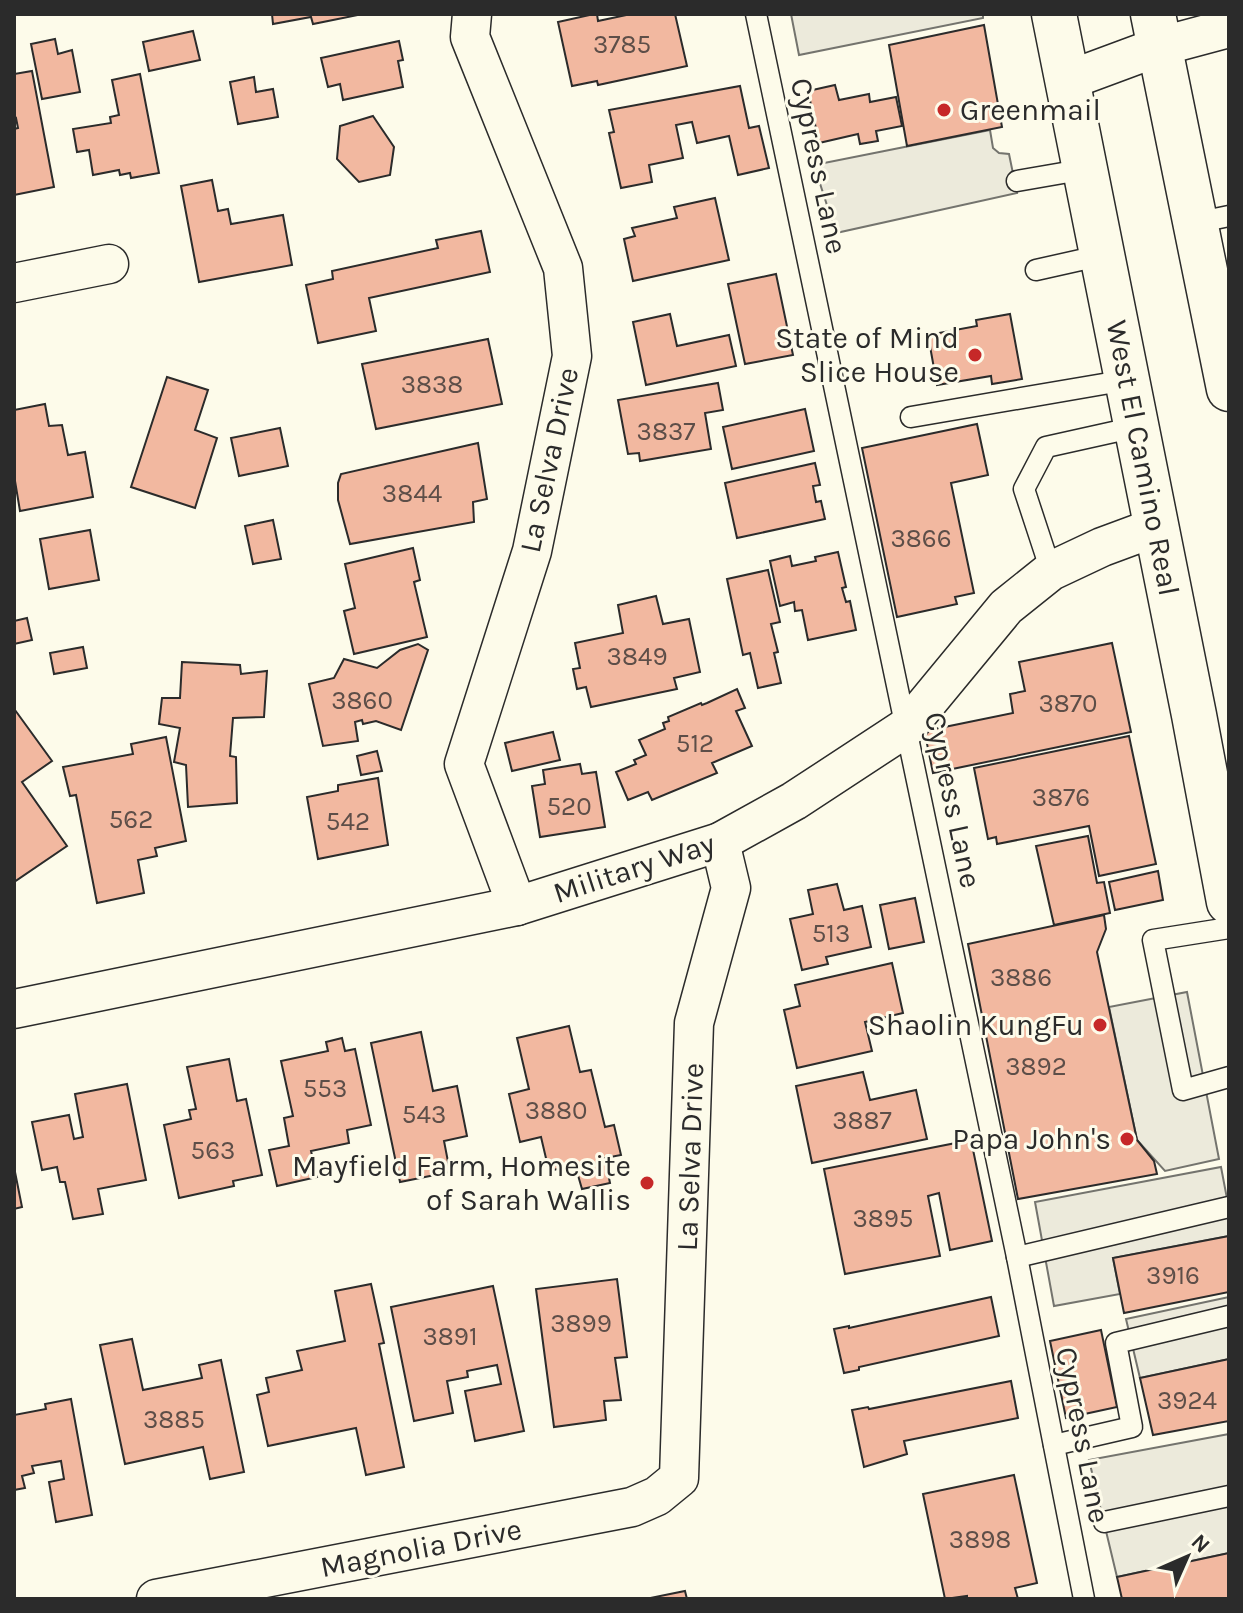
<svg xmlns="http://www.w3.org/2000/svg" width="1243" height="1613" font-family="Karla,sans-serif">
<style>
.parking{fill:#eceadb;stroke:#74746e;stroke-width:2}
.building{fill:#f2b8a0;stroke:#2b2b2b;stroke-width:2}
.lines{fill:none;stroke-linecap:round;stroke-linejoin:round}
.lane-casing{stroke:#2b2b2b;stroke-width:23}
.street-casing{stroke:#2b2b2b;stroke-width:41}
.primary-casing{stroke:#2b2b2b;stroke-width:47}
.lane{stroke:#fdfbea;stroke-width:20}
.street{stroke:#fdfbea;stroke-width:38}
.primary{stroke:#fdfbea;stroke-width:44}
.poi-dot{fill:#c62828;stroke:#fdfbea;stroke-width:3}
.labels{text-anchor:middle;stroke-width:6;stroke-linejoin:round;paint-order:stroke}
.number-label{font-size:26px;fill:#5d4e48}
.poi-label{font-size:30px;fill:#2b2b2b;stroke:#fdfbea;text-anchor:end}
.street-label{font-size:30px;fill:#2b2b2b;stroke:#fdfbea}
</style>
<rect width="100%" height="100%" fill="#fdfbea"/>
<g class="parking">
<path d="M791 14H983V18L799 55Z"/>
<path d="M990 130 993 148 999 153 1009 154 1017 193 836 233 814 165Z"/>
<path d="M1187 992 1219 1159 1165 1171 1137 1140 1109 1007Z"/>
<path d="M1221 1167 1229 1209V1236L1113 1258 1120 1294 1054 1306 1035 1202Z"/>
<path d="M1229 1297V1359L1140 1378 1126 1319Z"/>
<path d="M1229 1434V1553L1117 1577 1089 1460Z"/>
</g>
<g class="building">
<path d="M272 14H358V15L313 24 311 17 273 24Z"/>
<path d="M594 14H597L598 21 631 14H675L687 66 598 85 597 81 572 86 558 22Z"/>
<path d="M984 25 1002 127 907 146 889 45Z"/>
<path d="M193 31 200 60 149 71 143 42Z"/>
<path d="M55 39 58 54 72 50 80 92 42 99 31 44Z"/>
<path d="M399 41 403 60 398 61 403 87 343 100 340 84 328 87 321 58Z"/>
<path d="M32 71 54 187 14 195V129L18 128 16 118 14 119V74Z"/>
<path d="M140 74 159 173 131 178 130 173 120 175 119 170 93 175 89 150 77 152 73 129 111 123 110 117 119 115 112 80Z"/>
<path d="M254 77 256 92 273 89 278 117 238 124 230 82Z"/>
<path d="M835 85 839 100 869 94 870 102 896 97 902 126 876 131 878 141 860 144 858 134 819 143 808 91Z"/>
<path d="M740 86 749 128 759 126 769 168 738 175 729 136 697 143 692 122 676 125 683 158 649 165 652 182 621 188 609 133 614 132 609 110Z"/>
<path d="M373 116 394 147 390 175 359 182 337 159 340 126Z"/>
<path d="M212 180 218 211 228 209 231 224 283 215 292 265 199 282 181 186Z"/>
<path d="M715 198 729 260 633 281 624 239 635 236 632 228 677 218 674 207Z"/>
<path d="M481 231 490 272 369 298 376 331 318 343 306 285 333 279 332 271 438 248 436 240Z"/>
<path d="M776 274 793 355 745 364 728 284Z"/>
<path d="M670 314 677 346 729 335 736 366 646 385 633 322Z"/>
<path d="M1010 314 1022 379 992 384 991 376 937 385 928 335 977 326 976 320Z"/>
<path d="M488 339 502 404 376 429 362 364Z"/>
<path d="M167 377 208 390 195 430 217 438 195 508 131 487Z"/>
<path d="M718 383 723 410 705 413 711 449 640 461 639 453 628 454 618 400Z"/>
<path d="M45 404 49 426 62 425 68 455 85 452 93 497 20 511 14 475V410Z"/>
<path d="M805 409 814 451 732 469 723 427Z"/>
<path d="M977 424 988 475 951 483 974 593 955 597 957 604 897 617 862 448Z"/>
<path d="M280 428 288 466 239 476 231 438Z"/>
<path d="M478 443 487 499 473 502 474 522 350 544 338 500V483L341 474Z"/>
<path d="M815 463 820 485 813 486 816 502 821 501 825 519 737 538 725 483Z"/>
<path d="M273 520 281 559 253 564 245 526Z"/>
<path d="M90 530 99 580 49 589 40 539Z"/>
<path d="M413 548 420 580 414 582 427 637 354 654 344 611 355 608 345 564Z"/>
<path d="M838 552 846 587 842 588 846 602 850 601 856 630 808 640 802 610 795 611 794 602 780 606 770 561 790 556 792 566 816 561 815 557Z"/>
<path d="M768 570 780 622 771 624 778 652 774 653 781 683 758 688 750 653 743 655 727 579Z"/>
<path d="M656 596 663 624 689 619 700 672 674 678 677 689 591 707 586 687 577 689 573 669 580 668 575 643 623 633 618 605Z"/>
<path d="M27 618 32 640 14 644V621Z"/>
<path d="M1112 643 1131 732 933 773 925 734 930 730 1013 713 1010 694 1025 691 1019 662Z"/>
<path d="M418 644 428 650 401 730 376 721 363 724 362 720 355 722 358 741 323 746 309 684 334 678 344 659 377 668 400 650Z"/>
<path d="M83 647 87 668 54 674 50 653Z"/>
<path d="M182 662 240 665 241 674 267 671 264 717 233 718 230 756 236 757 237 803 188 807 186 765 174 762 180 728 159 724 162 698H180Z"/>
<path d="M737 689 745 708 736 711 752 746 712 763 717 773 652 800 648 792 628 800 616 772 636 764 634 760 646 755 639 740 665 729 663 723 669 721 668 717 701 703 702 705 707 703Z"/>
<path d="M15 710 52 761 22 782 67 846 14 882Z"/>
<path d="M553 732 560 760 512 771 505 743Z"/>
<path d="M1129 736 1156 864 1099 876 1089 826 997 844 996 837 988 839 974 768Z"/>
<path d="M166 737 186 841 155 848 157 856 138 860 144 893 97 903 76 795 70 796 63 767 133 754 131 744Z"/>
<path d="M377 751 382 771 361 775 357 756Z"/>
<path d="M580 764 582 774 596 772 605 827 540 837 532 786 545 784 543 770Z"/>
<path d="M378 778 388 845 318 859 307 797 338 791V785Z"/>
<path d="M1088 836 1097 883 1104 882 1110 913 1054 925 1036 846Z"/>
<path d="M1158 871 1163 900 1115 910 1109 882Z"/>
<path d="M837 884 844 910 862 906 871 947 826 957 828 964 802 970 790 919 813 914 808 890Z"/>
<path d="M915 898 924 942 889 949 880 905Z"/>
<path d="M1104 915 1106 929 1097 952 1137 1140 1154 1161 1157 1174 1018 1199 968 944Z"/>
<path d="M892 963 903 1013 865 1022 872 1051 797 1068 784 1010 800 1006 795 985Z"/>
<path d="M569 1026 580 1072 591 1070 605 1127 614 1125 621 1155 605 1158 610 1183 582 1189 575 1165 549 1171 541 1137 520 1142 509 1094 529 1089 517 1038Z"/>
<path d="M421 1032 433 1091 457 1086 467 1136 444 1141 450 1172 400 1182 371 1043Z"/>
<path d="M342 1038 345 1051 355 1049 371 1125 347 1130 349 1143 311 1151 317 1177 277 1186 269 1150 289 1146 284 1118 293 1116 281 1061 328 1051 326 1042Z"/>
<path d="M229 1059 237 1101 246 1099 262 1175 233 1181 234 1186 179 1198 164 1125 191 1119 189 1110 196 1109 187 1067Z"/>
<path d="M863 1072 870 1100 916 1090 927 1139 812 1163 796 1086Z"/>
<path d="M127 1084 146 1180 98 1189 103 1214 73 1219 65 1182H60L57 1167 42 1170 32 1122 69 1115 74 1139 83 1137 75 1094Z"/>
<path d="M971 1140 992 1241 950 1250 939 1193 928 1196 940 1256 845 1274 824 1169Z"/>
<path d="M14 1167 22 1207 14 1209Z"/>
<path d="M1229 1236V1292L1124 1313 1113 1258Z"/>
<path d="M617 1279 627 1357 615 1358 621 1400 604 1401 606 1420 554 1427 536 1289Z"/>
<path d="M371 1284 384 1343 379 1344 404 1467 366 1475 356 1428 268 1446 257 1395 269 1392 266 1378 302 1370 297 1351 345 1341 335 1291Z"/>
<path d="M493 1286 524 1431 475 1441 465 1391 501 1384 497 1365 467 1371 468 1377 447 1381 453 1413 414 1421 391 1307Z"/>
<path d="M991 1297 999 1336 859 1367V1370L844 1373 834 1329 849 1326V1328Z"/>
<path d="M1101 1330 1117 1407 1066 1418 1050 1341Z"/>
<path d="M132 1339 143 1390 202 1378 199 1365 221 1360 244 1472 210 1479 203 1447 125 1464 100 1345Z"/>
<path d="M1229 1359V1421L1153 1435 1140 1378Z"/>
<path d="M1011 1381 1018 1418 904 1441 907 1454 864 1467 852 1410 868 1407 869 1409Z"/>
<path d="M71 1399 92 1515 56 1522 49 1482 64 1479 61 1461 32 1466 34 1473 22 1476 25 1488 14 1490V1415L46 1409 45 1404Z"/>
<path d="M1014 1475 1037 1583 1015 1588 1018 1599H967V1596L945 1599 923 1494Z"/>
<path d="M1229 1553V1599H1122L1117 1577Z"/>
<path d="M685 1591 687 1599H650V1598Z"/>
</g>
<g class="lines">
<g class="lane-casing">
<g id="lane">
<path d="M756 14 1017 1257 1084 1599"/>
<path d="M1017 181 1086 169"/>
<path d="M1195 223 1229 216"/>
<path d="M1036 270 1103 255"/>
<path d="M911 417 1127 380"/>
<path d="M1051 571 1024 489 1046 447 1136 427"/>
<path d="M1229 928 1153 940 1183 1090 1229 1077"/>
<path d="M1017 1257 1229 1207"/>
<path d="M1054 1445 1132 1427 1116 1343 1229 1316"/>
<path d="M1104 1522 1229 1496"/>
</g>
</g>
<g class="street-casing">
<g id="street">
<path d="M472 14 470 37 563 268 572 356 532 551 464 764 517 906"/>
<path d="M1069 80 1158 47 1229 28"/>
<path d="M14 283 109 264"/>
<path d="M14 1009 517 906 720 842 794 801 907 727 1006 607 1051 571 1102 547 1156 527"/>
<path d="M156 1599 632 1507 657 1496 679 1478 694 1023 731 888 720 842"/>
</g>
</g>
<g class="primary-casing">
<g id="primary">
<path d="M1054 14 1194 715 1229 902"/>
<path d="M1153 14 1229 389"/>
</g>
</g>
<use href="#lane" class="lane"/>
<use href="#street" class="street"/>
<use href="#primary" class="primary"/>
</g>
<g class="poi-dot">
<circle cx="944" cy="110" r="8"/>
<circle cx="975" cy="355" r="8"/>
<circle cx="1100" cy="1025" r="8"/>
<circle cx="1127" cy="1139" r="8"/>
<circle cx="647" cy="1183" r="8"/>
</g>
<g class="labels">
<g class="number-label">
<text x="622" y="53">3785</text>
<text x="432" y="393">3838</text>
<text x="666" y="440">3837</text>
<text x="412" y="502">3844</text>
<text x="921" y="547">3866</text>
<text x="637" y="665">3849</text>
<text x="362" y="709">3860</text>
<text x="1068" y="712">3870</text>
<text x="695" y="752">512</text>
<text x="1061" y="806">3876</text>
<text x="569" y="815">520</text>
<text x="131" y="828">562</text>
<text x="348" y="830">542</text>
<text x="831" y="942">513</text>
<text x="1021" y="986">3886</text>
<text x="1036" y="1075">3892</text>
<text x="325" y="1097">553</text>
<text x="556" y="1119">3880</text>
<text x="424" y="1123">543</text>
<text x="862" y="1129">3887</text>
<text x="213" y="1159">563</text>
<text x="883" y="1227">3895</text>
<text x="1173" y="1284">3916</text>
<text x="581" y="1332">3899</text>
<text x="450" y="1345">3891</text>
<text x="1187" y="1409">3924</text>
<text x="174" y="1428">3885</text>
<text x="980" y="1548">3898</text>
</g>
<g class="poi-label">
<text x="960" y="120" text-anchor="start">Greenmail</text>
<text x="959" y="348">State of Mind<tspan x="959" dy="34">Slice House</tspan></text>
<text x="1084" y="1035">Shaolin KungFu</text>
<text x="1111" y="1149">Papa John's</text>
<text x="631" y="1176">Mayfield Farm, Homesite<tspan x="631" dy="34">of Sarah Wallis</tspan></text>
</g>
<g class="street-label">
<text transform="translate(819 166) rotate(78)" y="10">Cypress Lane</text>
<text transform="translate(1143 458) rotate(79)" y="10">West El Camino Real</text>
<text transform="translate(549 460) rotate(-78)" y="10">La Selva Drive</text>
<text transform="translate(953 800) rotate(78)" y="10">Cypress Lane</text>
<text transform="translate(634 868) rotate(-18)" y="10">Military Way</text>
<text transform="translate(690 1157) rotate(-88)" y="10">La Selva Drive</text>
<text transform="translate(1083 1435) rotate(79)" y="10">Cypress Lane</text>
<text transform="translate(421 1548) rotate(-11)" y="10">Magnolia Drive</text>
</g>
</g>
<rect width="1243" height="1613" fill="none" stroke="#2b2b2b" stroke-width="32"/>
<g transform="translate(1187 1557) rotate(45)" stroke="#fdfbea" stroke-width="6" paint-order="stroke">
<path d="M0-6L14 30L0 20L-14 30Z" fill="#2b2b2b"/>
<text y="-12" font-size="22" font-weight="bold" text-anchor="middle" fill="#2b2b2b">N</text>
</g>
</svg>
